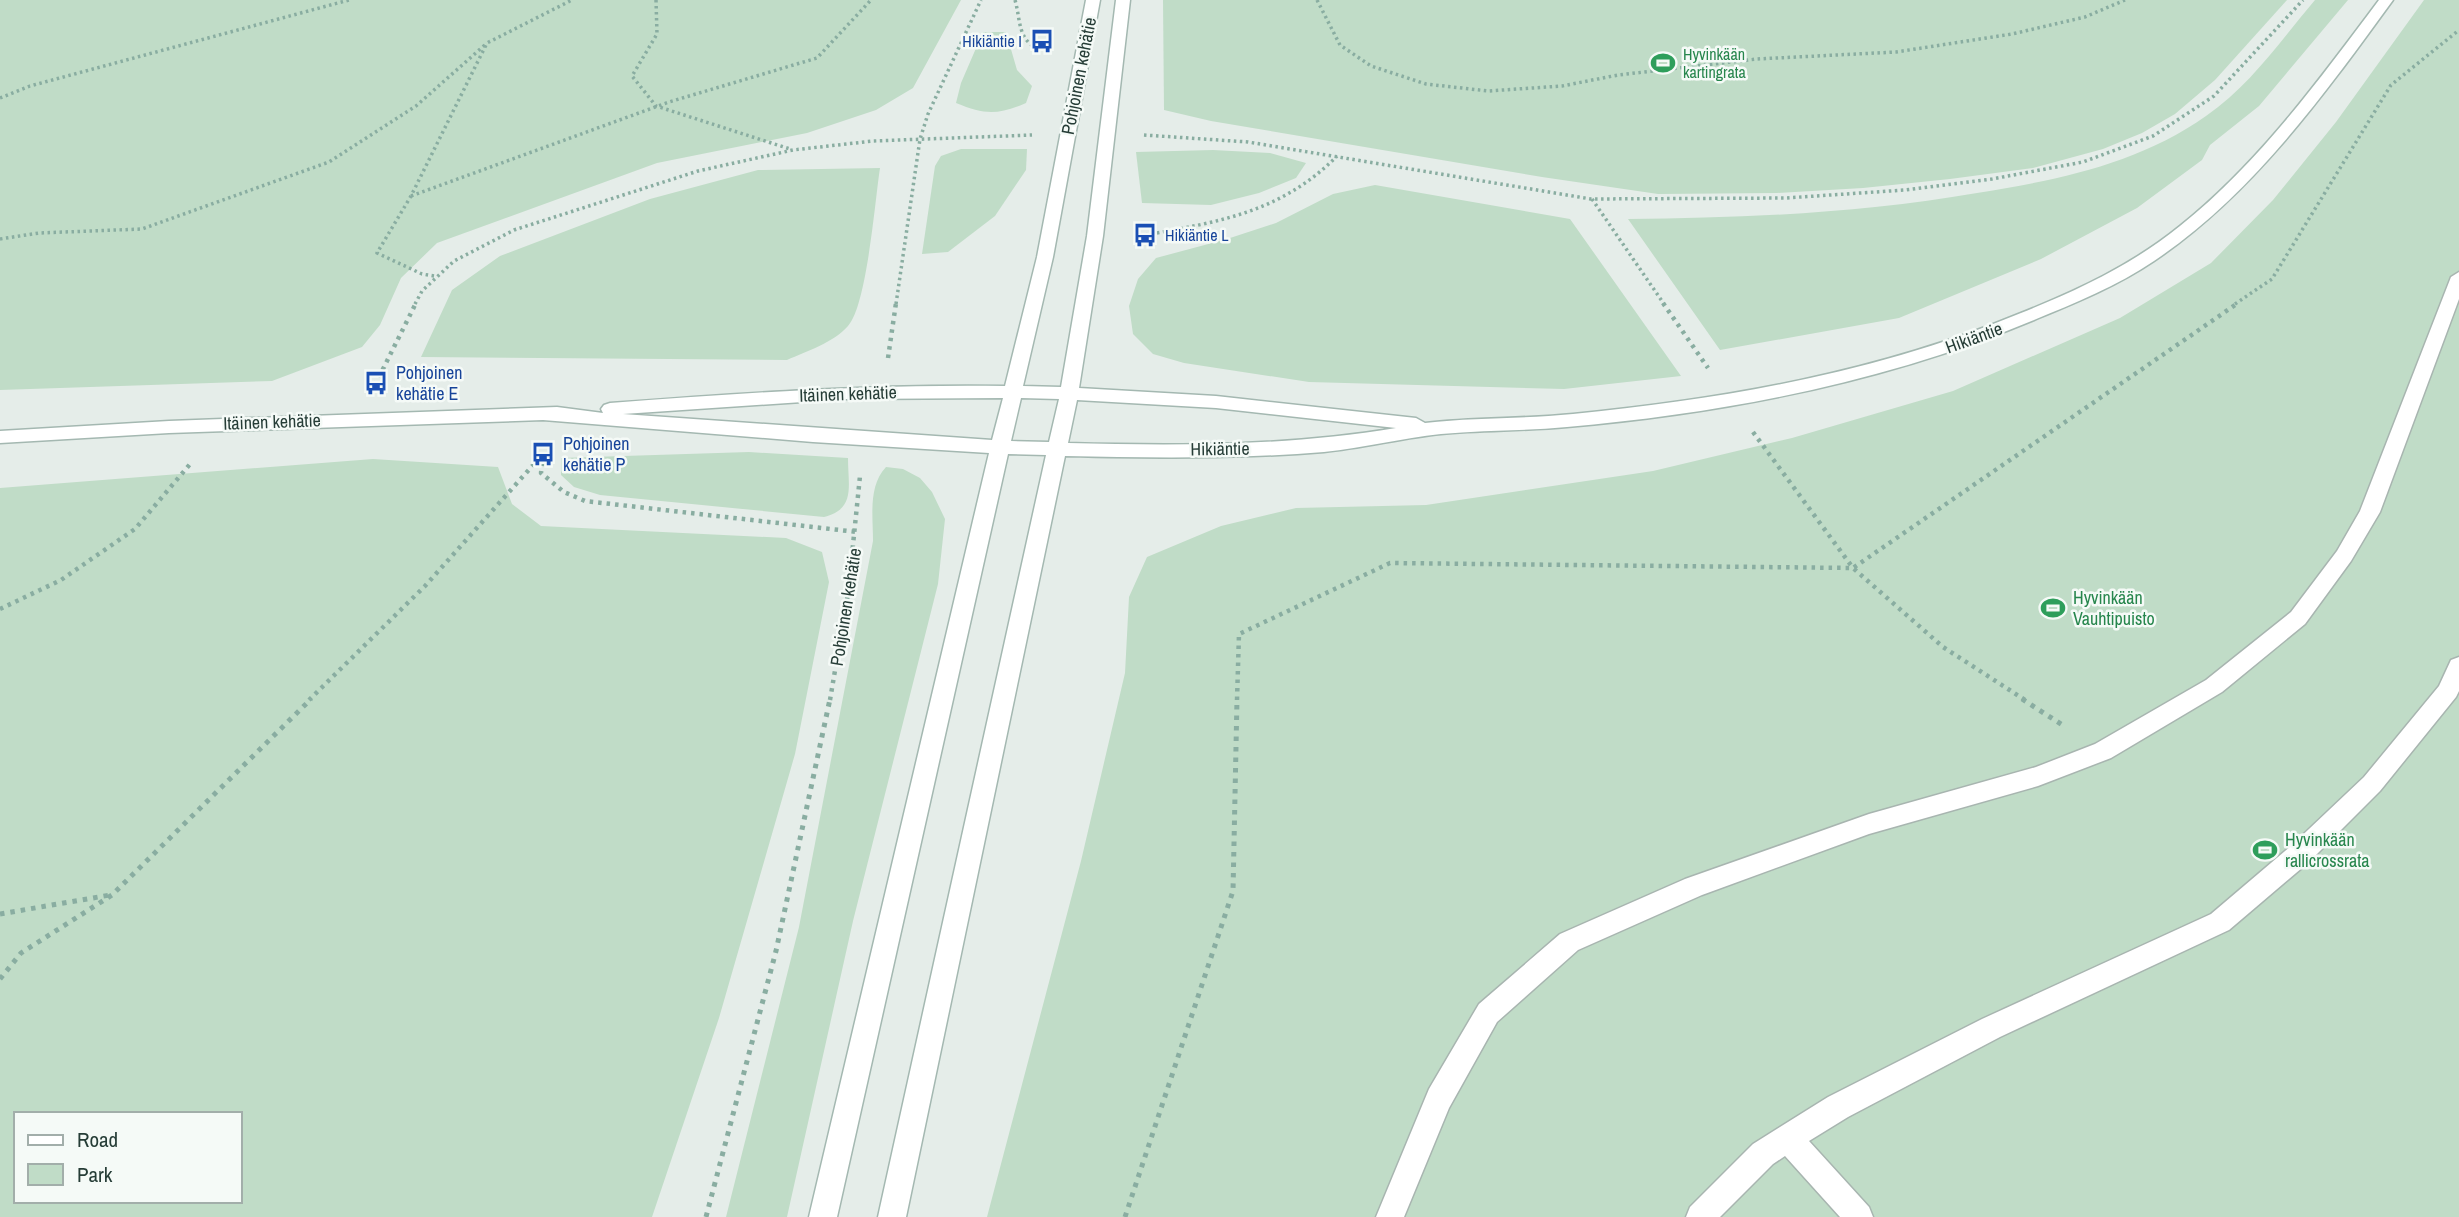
<svg xmlns="http://www.w3.org/2000/svg" width="2459" height="1217" font-family="'Archivo Narrow',sans-serif">
<style>
.green{fill:#c0dcc7;fill-rule:evenodd}
.lines{fill:none;stroke-linecap:round;stroke-linejoin:round}
.lane-casing{stroke:#a8b5b0;stroke-width:3}
.secondary-casing{stroke:#a4b8b1;stroke-width:3}
.path-far2{stroke:#89ada1;stroke-width:3.5;stroke-dasharray:2.5 3.5;stroke-linecap:butt}
.path-far1{stroke:#89ada1;stroke-width:4.5;stroke-dasharray:3.5 5;stroke-linecap:butt}
.path{stroke:#89ada1;stroke-width:5;stroke-dasharray:4.5 6;stroke-linecap:butt}
.lane{fill:#fff;fill-rule:evenodd}
.secondary{fill:#fff;fill-rule:evenodd}
.labels{text-anchor:middle;stroke-width:5;stroke-linejoin:round;paint-order:stroke}
.far-transit-label{font-size:16px;fill:#164399;stroke:#f5faf7;text-anchor:end}
.far-leisure-label{font-size:16px;fill:#27864d;stroke:#f5faf7;text-anchor:start}
.street-label{font-size:18px;fill:#263d37;stroke:#f5faf7}
.transit-label{font-size:18px;fill:#164399;stroke:#f5faf7;text-anchor:start}
.leisure-label{font-size:18px;fill:#27864d;stroke:#f5faf7;text-anchor:start}
</style>
<rect width="100%" height="100%" fill="#e5ede9"/>
<g class="green">
<path d="M0 0H961L913 88 876 110 807 133 657 163 437 243 401 278 380 325 362 347 272 381 0 390Z"/>
<path d="M1163 0H2287L2215 80 2175 114 2142 133 2103 149 2033 168 1950 179 1863 188 1777 193 1658 194 1542 177 1211 121 1164 110Z"/>
<path d="M2315 0H2348L2259 106 2210 145 2202 160 2137 208 2041 259 1899 318 1720 350 1628 219C1746 218 1861 213 1977 193 2058 180 2138 164 2206 116 2250 86 2281 40 2315 0Z"/>
<path d="M2424 0H2459V1217H987L1081 861 1125 673 1129 597 1147 557 1221 526 1296 508 1426 505 1653 471 1792 438 1953 391 2120 318 2211 263 2273 200 2336 122Z"/>
<path d="M983 32H1006L1017 70 1032 86 1026 103C998 115 985 115 956 103L961 83Z"/>
<path d="M961 149H1027L1026 170 995 216 948 252 922 254 935 166 941 156Z"/>
<path d="M1213 150 1270 153 1306 163 1296 178 1259 193 1211 205 1142 203 1136 152Z"/>
<path d="M880 168C875 200 867 305 848 326 833 343 807 351 787 360L421 357 452 290 500 256 650 199 758 170Z"/>
<path d="M1375 185 1570 219 1681 376 1564 389 1309 382 1184 363 1153 354 1133 334 1129 306 1138 279 1156 258 1227 239 1276 223 1333 194Z"/>
<path d="M749 452 848 458C848 486 856 509 824 517L600 495 574 487 561 475V458Z"/>
<path d="M373 459 498 467 512 504 541 526 786 538 822 552 829 582 795 754 719 1018 652 1217H0V488ZM16 1114H240V1201H16Z"/>
<path d="M886 467 903 469 920 478 932 492 945 519 938 584 853 921 787 1217H726L799 927 873 541C873 516 868 486 886 467Z"/>
</g>
<g class="lines">
<g class="lane-casing">
<g id="lane">
<path d="M2459 272V299L2380 512 2351 561 2305 624 2222 692 2111 758 2038 786 1869 834 1702 895 1578 950 1497 1022 1449 1108 1404 1217H1376L1429 1089 1479 1004 1560 934 1685 879 1869 814 2036 767 2095 744 2206 680 2291 612 2337 551 2360 511 2451 277Z"/>
<path d="M2459 657V691L2456 697 2380 791 2309 862 2229 930 2000 1037 1848 1117 1809 1141 1869 1207 1873 1217H1840L1785 1156 1773 1164 1720 1217H1686L1690 1207 1753 1144 1828 1097 1982 1019 2211 914 2291 846 2364 777 2439 686 2451 660Z"/>
</g>
</g>
<g class="secondary-casing">
<path id="secondary" d="M1086 0H1100L1053 257 1023 386 1061 387 1087 236 1116 0H1130L1103 236 1079 388 1216 396 1416 418 1425 423C1474 417 1524 419 1573 414 1727 399 1878 372 2021 313 2078 290 2132 265 2180 226 2259 163 2319 80 2379 0H2393C2324 95 2252 195 2154 261 2117 286 2075 303 2034 320 1886 382 1727 413 1567 427 1525 431 1483 430 1441 434 1402 438 1364 448 1324 452 1239 459 1151 458 1065 456L906 1217H878L1046 455 1008 454 837 1217H809L989 453 813 442 543 420 169 433 0 443V431L169 421 557 407 603 413 601 409 604 405 610 403C742 393 873 384 1005 386L1037 257ZM1003 398 992 440 623 414 847 399ZM1021 398 1059 399 1049 442 1011 441ZM1077 400 1216 408 1396 428C1289 446 1177 446 1068 443Z"/>
</g>
<g class="path-far2">
<path d="M656 0 657 34 632 76 656 106 790 149"/>
<path d="M1015 0C1021 21 1017 40 1040 50"/>
<path d="M1317 0 1340 45 1371 66 1426 84 1488 91 1562 86 1618 75 1757 59 1896 52 2012 34 2085 17 2125 0"/>
<path d="M0 98 30 86 349 0"/>
<path d="M1144 135 1248 142 1591 199 1786 198 1905 190 1992 179 2083 162 2153 136 2214 96 2303 0"/>
<path d="M411 196 669 102 817 58 871 0"/>
<path d="M1592 199 1664 304"/>
<path d="M1145 235C1219 222 1282 212 1337 156"/>
<path d="M0 239 39 233 142 229 329 162 416 106 487 43"/>
<path d="M434 276 422 274 377 253 411 196 487 43 572 0"/>
<path d="M415 304 422 291 454 261 514 230 698 171 793 150 873 141 1032 135"/>
<path d="M896 304 920 139 928 114 981 0"/>
<path d="M2235 304 2272 279 2391 85 2459 30"/>
</g>
<g class="path-far1">
<path d="M1663 303 1708 368"/>
<path d="M888 358 896 303"/>
<path d="M375 385 416 303"/>
<path d="M1753 432 1853 568 1943 647 2025 700"/>
<path d="M543 454 541 473 564 492 585 501 857 532"/>
<path d="M0 609 61 580 135 529 191 463"/>
<path d="M309 700 425 586 543 454"/>
<path d="M830 700 848 594 860 476"/>
<path d="M1237 700 1239 634 1390 563 1853 568 2238 303"/>
</g>
<g class="path">
<path d="M2022 699 2064 726"/>
<path d="M0 914 110 895"/>
<path d="M0 979 21 953 112 895 311 699"/>
<path d="M706 1217 776 951 830 699"/>
<path d="M1125 1217 1233 891 1237 699"/>
</g>
<use href="#lane" class="lane"/>
<use href="#secondary" class="secondary"/>
</g>
<defs>
<g id="bus-bare" transform="scale(1.89)"><path d="M-5-6H5V4H4V6H2V4H-2V6H-4V4H-5ZM-3.5-4V0h7V-4ZM-3.5 1.2v1.5H-2V1.2ZM2 1.2v1.5H3.5V1.2Z" fill="#1a4fb4" stroke="#f5faf7" stroke-width="2.5" paint-order="stroke"/></g>
<g id="stadium-bare" transform="scale(1.89)"><path d="M0-5a6.5 5 0 1 0 0 10a6.5 5 0 1 0 0-10ZM-3.5-1.8h7v3.6h-7Z" fill="#2e9e5b" stroke="#f5faf7" stroke-width="2.5" paint-order="stroke"/></g>
</defs>
<g fill-rule="evenodd">
<use href="#bus-bare" x="1042" y="41"/>
<use href="#stadium-bare" x="1663" y="63"/>
<use href="#bus-bare" x="1145" y="235"/>
<use href="#bus-bare" x="376" y="383"/>
<use href="#bus-bare" x="543" y="454"/>
<use href="#stadium-bare" x="2053" y="608"/>
<use href="#stadium-bare" x="2265" y="850"/>
</g>
<g class="labels">
<g class="far-transit-label">
<text x="1022" y="47">Hikiäntie I</text>
<text x="1165" y="241" text-anchor="start">Hikiäntie L</text>
</g>
<g class="far-leisure-label">
<text x="1683" y="60">Hyvinkään<tspan x="1683" dy="18">kartingrata</tspan></text>
</g>
<g class="street-label">
<text transform="translate(1079 76) rotate(-79)" y="6">Pohjoinen kehätie</text>
<text transform="translate(1974 338) rotate(-20)" y="6">Hikiäntie</text>
<text transform="translate(848 394) rotate(-2)" y="6">Itäinen kehätie</text>
<text transform="translate(272 422) rotate(-2)" y="6">Itäinen kehätie</text>
<text transform="translate(1220 449) rotate(-1)" y="6">Hikiäntie</text>
<text transform="translate(846 607) rotate(-81)" y="6">Pohjoinen kehätie</text>
</g>
<g class="transit-label">
<text x="396" y="379">Pohjoinen<tspan x="396" dy="21">kehätie E</tspan></text>
<text x="563" y="450">Pohjoinen<tspan x="563" dy="21">kehätie P</tspan></text>
</g>
<g class="leisure-label">
<text x="2073" y="604">Hyvinkään<tspan x="2073" dy="21">Vauhtipuisto</tspan></text>
<text x="2285" y="846">Hyvinkään<tspan x="2285" dy="21">rallicrossrata</tspan></text>
</g>
</g>
<rect x="14" y="1112" width="228" height="91" fill="#f5faf7" stroke="#a2aeaa" stroke-width="2"/>
<rect x="28" y="1135" width="35" height="10" fill="#ffffff" stroke="#a2aeaa" stroke-width="2"/>
<text x="77" y="1147" font-size="21" fill="#263d37">Road</text>
<rect x="28" y="1164" width="35" height="21" fill="#c0dcc7" stroke="#a2aeaa" stroke-width="2"/>
<text x="77" y="1182" font-size="21" fill="#263d37">Park</text>
</svg>
